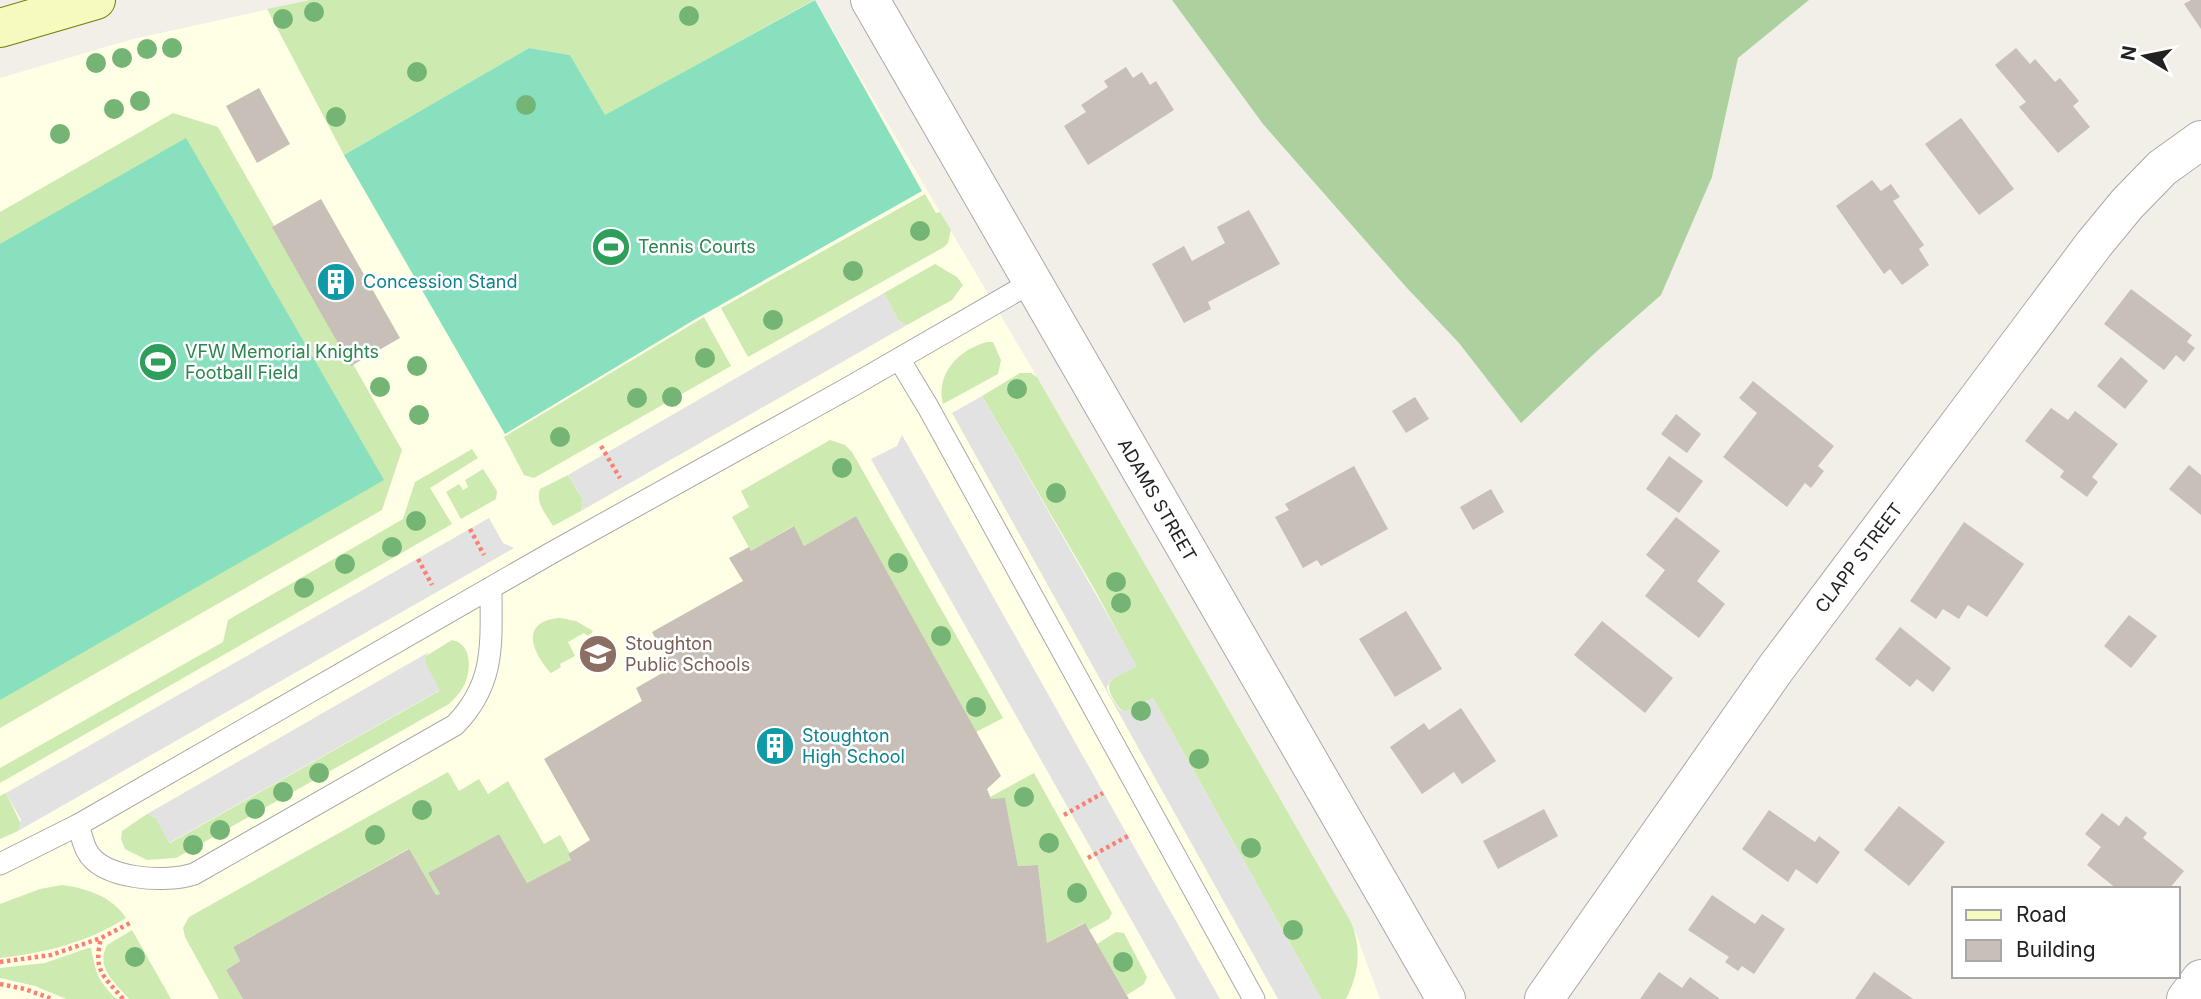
<svg xmlns="http://www.w3.org/2000/svg" width="2201" height="999" font-family="Inter,sans-serif">
<style>
.education{fill:#ffffe5}
.grass{fill:#cdebb0}
.forest{fill:#add19e}
.pitch{fill:#88e0be}
.parking{fill:#e2e2e2}
.building{fill:#c7bfb8}
.lines{fill:none;stroke-linecap:round;stroke-linejoin:round}
.service-casing{stroke:#a9a9a9;stroke-width:23}
.minor-casing{stroke:#a9a9a9;stroke-width:40}
.secondary-casing{stroke:#707d05;stroke-width:40}
.path{stroke:#fa8072;stroke-width:4.5;stroke-dasharray:3.5 3.5;stroke-linecap:butt}
.service{stroke:#fff;stroke-width:21}
.minor{stroke:#fff;stroke-width:38}
.secondary{stroke:#f7fabf;stroke-width:38}
.tree{fill:#74b475}
.labels{text-anchor:middle;stroke-width:5;stroke-linejoin:round;paint-order:stroke}
.leisure-label{font-size:18px;fill:#27864d;stroke:#fff;text-anchor:start}
.culture-label{font-size:18px;fill:#0d838f;stroke:#fff;text-anchor:start}
.street-label{font-size:18px;fill:#222;stroke:#fff}
.education-label{font-size:18px;fill:#785e54;stroke:#fff;text-anchor:start}
</style>
<rect width="100%" height="100%" fill="#f2efe9"/>
<path class="education" d="M310 0H815L1037 377 1355 931 1380 999H0V78L133 39Z"/>
<g class="grass">
<path d="M310 0H814L605 116 570 55 529 48 344 155 267 9Z"/>
<path d="M173 113 218 127 402 450 382 510 0 728V212Z"/>
<path d="M925 194 936 213 940 212 951 230 948 243 944 247 748 357 721 308Z"/>
<path d="M935 264 957 277 963 285 952 300 907 325 898 320 884 293Z"/>
<path d="M704 317 731 366 534 478 524 475 504 437Z"/>
<path d="M987 342H993L1001 360 998 374 943 404C935 373 960 349 987 342Z"/>
<path d="M1020 373H1031L1037 377 1351 922C1362 948 1359 974 1346 999H1321L1153 698 1125 712C1119 709 1117 705 1114 700 1099 677 1121 676 1136 666L1096 592 982 396Z"/>
<path d="M830 440 845 445 852 452 1003 718 976 732 856 516 804 546 793 526 751 551 732 517 749 507 741 491Z"/>
<path d="M472 449 478 458 430 488 452 524 0 783V768L223 642 228 620 403 519 415 482Z"/>
<path d="M483 469 497 491 496 499 461 519 446 492 459 484 463 490 468 487 465 480Z"/>
<path d="M568 475 583 500 581 511 553 526C546 514 535 503 540 489Z"/>
<path d="M560 618 576 621 593 631 588 636 584 633 568 642 575 656 560 664 561 667 551 673C531 651 520 621 560 618Z"/>
<path d="M452 640C471 644 471 665 466 681 463 690 455 698 449 704L176 858 147 860 125 849 121 839 122 831 147 814 156 818 170 843 439 691 426 665V656Z"/>
<path d="M448 772 459 791 479 779 488 794 508 781 544 844 560 835 570 853 568 855 571 860 527 883 499 834 428 873 440 894 436 895 408 849 233 947 240 961 226 970 243 999H219L185 937 183 928 189 917Z"/>
<path d="M1034 773 1112 913 1109 919 1089 930 1084 923 1047 943 1038 865 1018 866 1005 799H991L990 797Z"/>
<path d="M6 793 21 824 18 831 0 839V796Z"/>
<path d="M62 885C86 888 113 897 126 918 88 942 45 953 0 958V904L40 889Z"/>
<path d="M132 930 171 999H129C115 982 95 968 107 945Z"/>
<path d="M1116 932 1124 933 1147 977 1144 984 1127 995 1097 944Z"/>
<path d="M88 948H91C97 976 96 977 116 999H66L35 986 0 978V968L45 963Z"/>
</g>
<path class="forest" d="M1172 0H1809L1738 58 1712 177 1661 295 1596 352 1521 423 1459 343 1407 288 1263 124Z"/>
<g class="pitch">
<path d="M815 0 922 191 694 320 505 434 344 155 529 48 570 55 605 115Z"/>
<path d="M186 138 384 480 0 700V244Z"/>
</g>
<g class="parking">
<path d="M884 293 898 320 907 325 581 511 583 500 568 475Z"/>
<path d="M982 396 1137 666 1111 680 1107 687 1108 692 1119 709 1125 712 1153 698 1321 999H1278L952 413Z"/>
<path d="M902 435 1128 836 1220 999H1176L871 459 897 446Z"/>
<path d="M489 518 503 543 514 548 18 831 21 820 6 793Z"/>
<path d="M429 652 426 656V664L440 690 169 843 156 818 147 814Z"/>
</g>
<g class="building">
<path d="M2191 0H2201V29L2184 4Z"/>
<path d="M2016 48 2030 64 2035 59 2055 82 2060 78 2079 101 2073 106 2090 127 2058 153 2019 107 2026 102 1995 65Z"/>
<path d="M1126 67 1133 78 1142 72 1150 85 1156 81 1174 110 1088 165 1064 126 1086 112 1081 105 1108 87 1104 81Z"/>
<path d="M259 88 290 144 257 163 226 106Z"/>
<path d="M1961 118 2014 189 1979 215 1925 144Z"/>
<path d="M1872 180 1881 191 1891 184 1900 197 1893 201 1924 245 1919 249 1929 265 1902 285 1890 269 1884 274 1836 206Z"/>
<path d="M321 199 400 338 351 366 272 227Z"/>
<path d="M1249 210 1280 264 1208 302 1211 309 1184 323 1152 264 1184 246 1192 261 1225 243 1217 227Z"/>
<path d="M2131 289 2192 335 2187 342 2195 348 2184 362 2176 355 2164 370 2104 324Z"/>
<path d="M2121 357 2148 381 2125 409 2097 386Z"/>
<path d="M1753 381 1834 446 1818 466 1824 471 1811 488 1805 483 1787 507 1723 457 1757 413 1739 398Z"/>
<path d="M1415 397 1429 419 1406 433 1392 411Z"/>
<path d="M2051 408 2068 420 2075 411 2118 444 2092 477 2098 482 2087 497 2060 477 2064 471 2025 441Z"/>
<path d="M1676 414 1701 434 1687 453 1661 434Z"/>
<path d="M1669 456 1703 481 1679 513 1646 489Z"/>
<path d="M2189 465 2201 475V515L2169 489Z"/>
<path d="M1354 466 1388 529 1321 566 1317 560 1303 568 1275 517 1289 510 1285 504Z"/>
<path d="M1491 489 1504 512 1473 530 1460 507Z"/>
<path d="M856 516 1001 776 987 789 991 799 1005 798 1018 866 1038 865 1047 943 1085 923 1129 999H243L226 970 240 961 233 947 409 849 436 895 440 894 428 873 499 834 527 883 571 860 568 854 590 840 544 759 642 701 636 688 671 668 652 632 743 581 729 558 749 547 751 551 794 526 804 546Z"/>
<path d="M1676 517 1720 551 1697 581 1725 604 1699 638 1645 596 1665 570 1646 555Z"/>
<path d="M1964 522 2024 564 1987 617 1968 605 1959 619 1943 609 1936 619 1910 601Z"/>
<path d="M1406 611 1442 669 1395 697 1359 639Z"/>
<path d="M2129 615 2157 636 2131 668 2104 646Z"/>
<path d="M1602 621 1673 678 1645 713 1574 655Z"/>
<path d="M1900 627 1951 668 1933 692 1917 679 1910 687 1875 659Z"/>
<path d="M1461 708 1496 761 1462 784 1454 772 1422 794 1390 747 1424 723 1429 730Z"/>
<path d="M1899 806 1945 842 1909 886 1864 850Z"/>
<path d="M1544 809 1558 836 1498 869 1483 841Z"/>
<path d="M1769 810 1815 842 1819 836 1840 852 1817 884 1796 869 1788 882 1742 849Z"/>
<path d="M2102 813 2119 826 2126 816 2147 833 2143 838 2184 871 2169 889H2117L2087 865 2101 847 2085 834Z"/>
<path d="M1712 895 1755 924 1762 914 1785 929 1754 974 1742 966 1738 971 1725 962 1729 957 1688 930Z"/>
<path d="M1659 972 1682 988 1690 977 1720 999H1640Z"/>
<path d="M1874 972 1913 999H1855Z"/>
</g>
<g class="lines">
<g class="service-casing">
<g id="service">
<path d="M899 359 928 407 1254 999"/>
<path d="M78 825C81 833 83 844 87 851 102 880 167 883 194 874L455 725C496 683 491 643 491 588"/>
<path d="M0 864 78 825 553 552 850 387 1032 282"/>
</g>
</g>
<g class="minor-casing">
<g id="minor">
<path d="M870 0 1446 999"/>
<path d="M1544 999 1776 668 2094 244 2127 204 2162 168 2201 140"/>
<path d="M2186 999 2201 979"/>
</g>
</g>
<g class="secondary-casing">
<path id="secondary" d="M0 28 96 0"/>
</g>
<g class="path">
<path d="M601 446 620 478"/>
<path d="M470 529 484 555"/>
<path d="M418 559 432 585"/>
<path d="M1064 815 1103 793"/>
<path d="M1088 858 1128 836"/>
<path d="M0 962 51 955 101 938"/>
<path d="M0 984 25 989 52 999"/>
<path d="M123 999C103 975 93 971 101 938L130 923"/>
</g>
<use href="#service" class="service"/>
<use href="#minor" class="minor"/>
<use href="#secondary" class="secondary"/>
</g>
<g class="tree">
<circle cx="314" cy="12" r="10"/>
<circle cx="689" cy="16" r="10"/>
<circle cx="283" cy="19" r="10"/>
<circle cx="172" cy="48" r="10"/>
<circle cx="147" cy="49" r="10"/>
<circle cx="122" cy="58" r="10"/>
<circle cx="96" cy="63" r="10"/>
<circle cx="417" cy="72" r="10"/>
<circle cx="140" cy="101" r="10"/>
<circle cx="526" cy="105" r="10"/>
<circle cx="114" cy="109" r="10"/>
<circle cx="336" cy="117" r="10"/>
<circle cx="60" cy="134" r="10"/>
<circle cx="920" cy="231" r="10"/>
<circle cx="853" cy="271" r="10"/>
<circle cx="773" cy="320" r="10"/>
<circle cx="705" cy="358" r="10"/>
<circle cx="417" cy="366" r="10"/>
<circle cx="380" cy="387" r="10"/>
<circle cx="1017" cy="389" r="10"/>
<circle cx="672" cy="397" r="10"/>
<circle cx="637" cy="398" r="10"/>
<circle cx="419" cy="415" r="10"/>
<circle cx="560" cy="437" r="10"/>
<circle cx="842" cy="468" r="10"/>
<circle cx="1056" cy="493" r="10"/>
<circle cx="416" cy="521" r="10"/>
<circle cx="392" cy="547" r="10"/>
<circle cx="898" cy="563" r="10"/>
<circle cx="345" cy="564" r="10"/>
<circle cx="1116" cy="582" r="10"/>
<circle cx="304" cy="588" r="10"/>
<circle cx="1121" cy="603" r="10"/>
<circle cx="941" cy="636" r="10"/>
<circle cx="976" cy="707" r="10"/>
<circle cx="1141" cy="711" r="10"/>
<circle cx="1199" cy="759" r="10"/>
<circle cx="319" cy="773" r="10"/>
<circle cx="283" cy="792" r="10"/>
<circle cx="1024" cy="797" r="10"/>
<circle cx="255" cy="809" r="10"/>
<circle cx="422" cy="810" r="10"/>
<circle cx="220" cy="830" r="10"/>
<circle cx="375" cy="835" r="10"/>
<circle cx="1049" cy="843" r="10"/>
<circle cx="193" cy="845" r="10"/>
<circle cx="1251" cy="848" r="10"/>
<circle cx="1077" cy="893" r="10"/>
<circle cx="1293" cy="930" r="10"/>
<circle cx="135" cy="957" r="10"/>
<circle cx="1123" cy="962" r="10"/>
</g>
<defs>
<g id="stadium-disc" transform="scale(2.0125)"><circle r="9.5" fill="#2e9e5b" stroke="#fff"/><path d="M0-5a6.5 5 0 1 0 0 10a6.5 5 0 1 0 0-10ZM-3.5-1.8h7v3.6h-7Z" fill="#fff"/></g>
<g id="building-disc" transform="scale(2.0125)"><circle r="9.5" fill="#0f9aa8" stroke="#fff"/><path d="M-4-6H4V6H1V3H-1V6H-4ZM-2.5-4.3h1.7v1.8h-1.7ZM.8-4.3h1.7v1.8H.8ZM-2.5-1h1.7V.8h-1.7ZM.8-1h1.7V.8H.8Z" fill="#fff"/></g>
<g id="school-disc" transform="scale(2.0125)"><circle r="9.5" fill="#8d6e63" stroke="#fff"/><path d="M0-5L7-2L0 1L-7-2ZM-4 1L0 2.5L4 1V4Q0 6-4 4Z" fill="#fff"/></g>
</defs>
<g fill-rule="evenodd">
<use href="#stadium-disc" x="611" y="247"/>
<use href="#building-disc" x="336" y="282"/>
<use href="#stadium-disc" x="158" y="362"/>
<use href="#school-disc" x="598" y="654"/>
<use href="#building-disc" x="775" y="746"/>
</g>
<g class="labels">
<g class="leisure-label">
<text x="638" y="253">Tennis Courts</text>
<text x="185" y="358">VFW Memorial Knights<tspan x="185" dy="21">Football Field</tspan></text>
</g>
<g class="culture-label">
<text x="363" y="288">Concession Stand</text>
<text x="802" y="742">Stoughton<tspan x="802" dy="21">High School</tspan></text>
</g>
<g class="street-label">
<text transform="translate(1157 500) rotate(60)" y="6">ADAMS STREET</text>
<text transform="translate(1859 558) rotate(-53)" y="6">CLAPP STREET</text>
</g>
<g class="education-label">
<text x="625" y="650">Stoughton<tspan x="625" dy="21">Public Schools</tspan></text>
</g>
</g>
<rect x="1952" y="887" width="228" height="91" fill="#ffffff" stroke="#a7a7a7" stroke-width="2"/>
<rect x="1966" y="910" width="35" height="10" fill="#f7fabf" stroke="#a7a7a7" stroke-width="2"/>
<text x="2016" y="922" font-size="21" fill="#222222">Road</text>
<rect x="1966" y="940" width="35" height="21" fill="#c7bfb8" stroke="#a7a7a7" stroke-width="2"/>
<text x="2016" y="957" font-size="21" fill="#222222">Building</text>
<g transform="translate(2145 56) rotate(280)" stroke="#ffffff" stroke-width="5" paint-order="stroke">
<path d="M0-5L12 26L0 18L-12 26Z" fill="#222222"/>
<text y="-10" font-size="19" font-weight="bold" text-anchor="middle" fill="#222222">N</text>
</g>
</svg>
